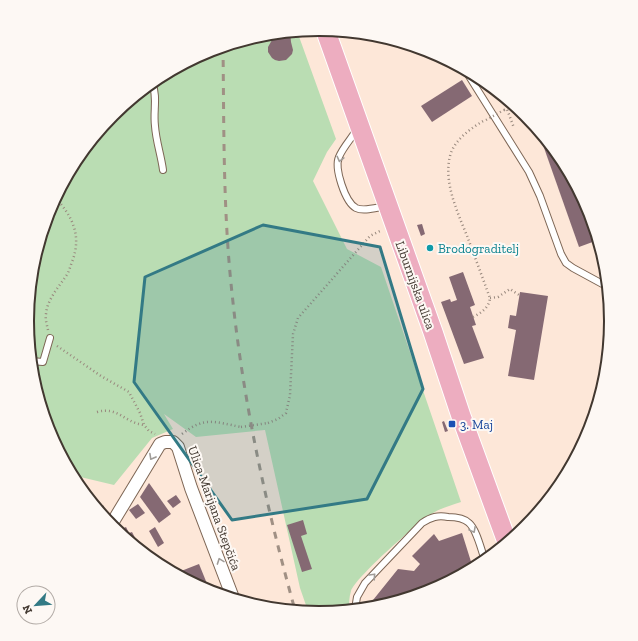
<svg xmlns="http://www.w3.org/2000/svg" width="638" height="641" font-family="'Zilla Slab',serif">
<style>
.green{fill:#baddb3}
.building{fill:#856973}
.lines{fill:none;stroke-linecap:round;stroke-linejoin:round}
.lane-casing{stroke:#7d6655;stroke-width:8}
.street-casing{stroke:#7d6655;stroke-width:14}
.primary-casing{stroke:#fff;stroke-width:21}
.path{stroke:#99897e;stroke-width:2.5;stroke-dasharray:1 3;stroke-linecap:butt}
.lane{stroke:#fff;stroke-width:6}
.street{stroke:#fff;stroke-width:12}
.primary{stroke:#edadc0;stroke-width:19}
.rail{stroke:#a09084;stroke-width:3;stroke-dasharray:7 7;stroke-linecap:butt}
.path-bridge{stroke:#99897e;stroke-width:2.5;stroke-dasharray:1 3;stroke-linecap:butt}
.oneway{stroke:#a09c98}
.marked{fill:#337a85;fill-opacity:0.2;stroke:#337a85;stroke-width:3;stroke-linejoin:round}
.culture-dot{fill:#0f9aa8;stroke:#fdf8f4;stroke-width:1.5}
.transit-dot{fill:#1a4fb4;stroke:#fdf8f4;stroke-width:1.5}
.labels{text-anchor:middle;stroke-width:4;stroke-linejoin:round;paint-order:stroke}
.culture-label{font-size:13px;fill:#0d838f;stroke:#fdf8f4;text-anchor:start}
.street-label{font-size:13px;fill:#423830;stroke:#fdf8f4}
.transit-label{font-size:13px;fill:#164399;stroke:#fdf8f4;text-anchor:start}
.rim{fill:none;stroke:#423830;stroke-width:2}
</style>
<rect width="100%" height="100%" fill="#fde7d8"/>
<path class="green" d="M297 31 336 139 327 152 313 181 347 249 381 267 461 502C452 505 441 508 433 513 418 522 356 577 351 591 349 597 349 604 349 610L319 612 308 611 300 588 265 430 196 437 164 414 173 429 152 438 114 485 72 475 49 432 33 377 27 323 34 258 49 209 76 158 113 114 157 78 207 51 262 34Z"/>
<g class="building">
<path d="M290 31 291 42 293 50 292 54 286 60 279 61 275 60 272 58 268 52V47L272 40 279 37 280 34 274 33Z"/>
<path d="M462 80 472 96 432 122 421 106Z"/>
<path d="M537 128 562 158 589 209 598 240 579 247Z"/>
<path d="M422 224 425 234 421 236 417 225Z"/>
<path d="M463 272 475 305 470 307 476 325 472 326 484 358 464 364 441 302 450 299 451 302 457 300 449 277Z"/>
<path d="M520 292 548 296 534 380 508 376 516 330 508 328 510 315 516 316Z"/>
<path d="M444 421 448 431 445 432 442 422Z"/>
<path d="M149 483 171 514 159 523 140 497Z"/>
<path d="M176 495 181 502 173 508 167 501Z"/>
<path d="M90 500 104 506 101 513Z"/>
<path d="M138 504 145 513 136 519 129 510Z"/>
<path d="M303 520 307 534 301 536 312 569 302 572 287 525Z"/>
<path d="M126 527 129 533 132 532 142 551 117 531Z"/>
<path d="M155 527 164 543 158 547 149 531Z"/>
<path d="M462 533 473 568 431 590H426L420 594 376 607 369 608V605L398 569 414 571 420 564 412 556 434 534 439 541Z"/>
<path d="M199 564 210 591 176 573Z"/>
</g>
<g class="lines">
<g class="lane-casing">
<g id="lane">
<path d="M467 73 529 172 540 196 561 254 566 263 573 268 608 287"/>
<path d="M152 82C158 98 153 110 155 126 156 141 161 155 163 170"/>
<path d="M357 129C352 138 343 147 339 157 334 168 345 202 356 208 364 212 378 207 387 206"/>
<path d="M31 361 43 362 50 338"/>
<path d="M355 609 357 597 365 583 422 523C431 517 438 515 448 517 455 517 464 518 469 523 477 530 481 550 485 560"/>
</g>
</g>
<g class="street-casing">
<path id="street" d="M111 525 160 444 165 442H173L178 447 191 488 233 598"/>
</g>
<g class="primary-casing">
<path id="primary" d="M325 29 433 332 461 416 507 542"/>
</g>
<g class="path">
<path d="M504 110 507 109 514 128"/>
<path d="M490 298 498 297 510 289 519 295"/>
<path d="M473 317C481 313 489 308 490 298 483 279 476 260 469 241 459 215 443 184 450 156 454 140 471 128 485 120"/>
<path d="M48 330C47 325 45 319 46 314 47 300 58 288 66 276 69 272 70 267 72 262 82 236 73 217 55 197"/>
<path d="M57 346 101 376 129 392 140 413 144 425 149 431 155 434"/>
<path d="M97 412C118 406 125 423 144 425"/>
<path d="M268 423 278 419 286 413 290 395 293 334 298 318 370 236 380 231"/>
<path d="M182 434C205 416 215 422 241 427"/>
</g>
<use href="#lane" class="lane"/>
<use href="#street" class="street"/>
<use href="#primary" class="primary"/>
<path class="rail" d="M223 46C224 128 223 211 232 293 243 401 266 506 295 610"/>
<g class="path-bridge">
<path d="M486 120 504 110"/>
<path d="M241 427 268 423"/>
</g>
</g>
<defs><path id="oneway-chevron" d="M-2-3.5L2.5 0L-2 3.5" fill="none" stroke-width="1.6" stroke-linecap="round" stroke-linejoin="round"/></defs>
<g class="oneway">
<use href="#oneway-chevron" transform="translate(340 159) rotate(104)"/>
<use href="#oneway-chevron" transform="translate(152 457) rotate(119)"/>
<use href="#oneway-chevron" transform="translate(473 530) rotate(62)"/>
<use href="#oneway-chevron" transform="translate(220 561) rotate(-110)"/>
<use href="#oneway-chevron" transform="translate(373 576) rotate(-47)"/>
</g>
<path class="marked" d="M263 225 380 247 423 389 367 499 232 520 134 382 145 277Z"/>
<circle class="culture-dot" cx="430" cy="248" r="4"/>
<rect class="transit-dot" x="448" y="420" width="8" height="8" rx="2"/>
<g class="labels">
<g class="culture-label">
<text x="438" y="253">Brodograditelj</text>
</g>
<g class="street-label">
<text transform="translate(416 285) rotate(70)" y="5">Liburnijska ulica</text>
<text transform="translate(215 508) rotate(70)" y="5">Ulica Marijana Stepčića</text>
</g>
<g class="transit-label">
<text x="460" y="429">3. Maj</text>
</g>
</g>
<path d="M0 0H638V641H0ZM34 321a285 285 0 1 1 570 0a285 285 0 1 1-570 0Z" fill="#fdf8f4" fill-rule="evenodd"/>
<path class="rim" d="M34 321a285 285 0 1 1 570 0a285 285 0 1 1-570 0Z"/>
<g transform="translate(36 605) rotate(244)"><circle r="19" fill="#fdf8f4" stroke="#b2aba6"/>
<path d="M0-3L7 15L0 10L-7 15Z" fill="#337a85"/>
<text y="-6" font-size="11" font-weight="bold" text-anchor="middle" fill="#423830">N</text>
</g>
</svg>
